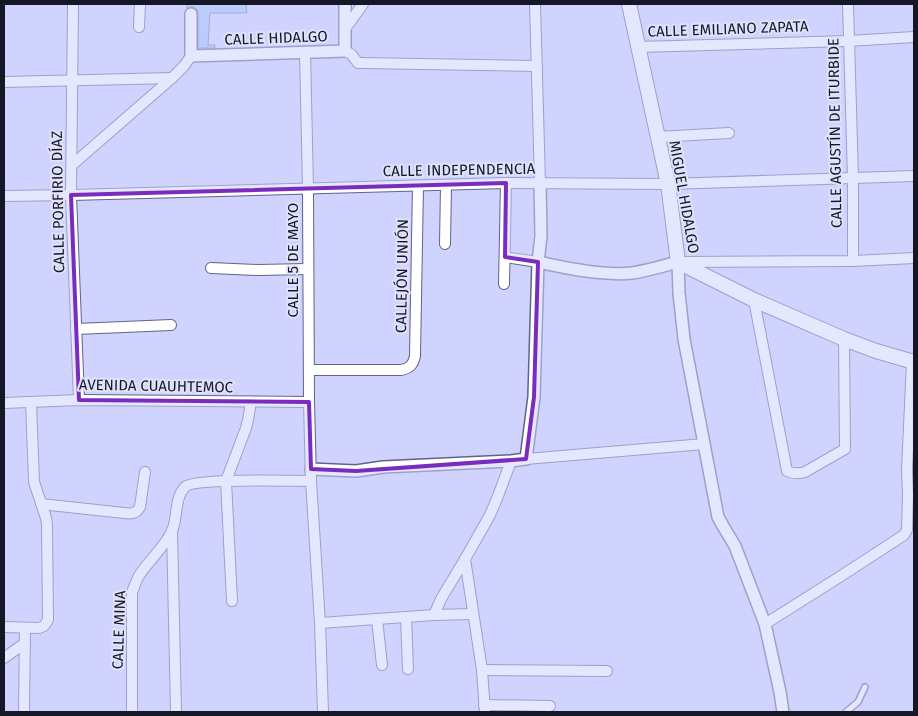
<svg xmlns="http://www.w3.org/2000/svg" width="918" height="716" font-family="'Fira Sans',sans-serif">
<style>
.building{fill:#a3c3fa;stroke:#6a7ea2}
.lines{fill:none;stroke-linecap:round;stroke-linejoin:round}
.service-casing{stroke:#616388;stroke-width:8}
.minor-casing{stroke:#616388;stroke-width:12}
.tertiary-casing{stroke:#616388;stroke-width:14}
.secondary-casing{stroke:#616388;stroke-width:16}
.service{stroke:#fff;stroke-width:5}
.minor{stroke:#fff;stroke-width:10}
.tertiary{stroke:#fff;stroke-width:11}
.secondary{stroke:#fff;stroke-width:14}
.marked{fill:none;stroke:#7b2cbf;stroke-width:4;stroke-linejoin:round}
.labels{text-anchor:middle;stroke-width:4;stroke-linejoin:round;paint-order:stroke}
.street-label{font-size:15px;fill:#161726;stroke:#e0e2fc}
</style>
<rect width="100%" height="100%" fill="#d0d3fe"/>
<path class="building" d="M187 4H246L247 13H210L208 45H215V48H198V14L197 10 194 7H191L187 8Z"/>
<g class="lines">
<g class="service-casing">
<path id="service" d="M846 712 858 702 865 687"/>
</g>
<g class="minor-casing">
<g id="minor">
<path d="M73 4 71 195 79 400"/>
<path d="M535 4 540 183"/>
<path d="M848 4 853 179V261"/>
<path d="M139 27 140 4"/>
<path d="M345 29 363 4"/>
<path d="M638 47 848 41 914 37"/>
<path d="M345 51 351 54 358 63H362L537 66"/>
<path d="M305 52 308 188 309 402 311 481 320 623 323 712"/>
<path d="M4 82 172 78"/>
<path d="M657 137 729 133"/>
<path d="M72 165 172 78 184 66 191 56"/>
<path d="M4 196 71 195 506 183 668 184 914 176"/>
<path d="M445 244 446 185"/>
<path d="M505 257 538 262"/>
<path d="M682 262 853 261 914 258"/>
<path d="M211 268 258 270 308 269"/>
<path d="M504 284 506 183"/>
<path d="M754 300 787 471C793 474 798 474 805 472L845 449 844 339"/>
<path d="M76 329 171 325"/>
<path d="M309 370H401C410 368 413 365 415 356L418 186"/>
<path d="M4 403 79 400 309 402"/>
<path d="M526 459 704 444"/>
<path d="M41 504 124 513C131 514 136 514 140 507L145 472"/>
<path d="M172 530 176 712"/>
<path d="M232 601 226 481 246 428 248 420 251 402"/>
<path d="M434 615 441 599 465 559"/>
<path d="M406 617 408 669"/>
<path d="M377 619 382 665"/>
<path d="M320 623 434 615 472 614"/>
<path d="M765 624 841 576 904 535 907 530 908 495 907 469 912 362"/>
<path d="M4 627 39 628 44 626 48 620 47 524 46 518 34 482 31 402"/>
<path d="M4 658 25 643"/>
<path d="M482 670 607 671"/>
<path d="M484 705 550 706"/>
<path d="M24 712 25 628"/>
<path d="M132 712V592C135 586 136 580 140 574 149 561 165 546 172 531 178 518 174 498 185 487 194 478 292 481 311 481"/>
<path d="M485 712 482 670 465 559 490 515 498 496 511 461"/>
</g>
</g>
<g class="tertiary-casing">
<g id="tertiary">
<path d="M191 14V56L345 51V4"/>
<path d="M538 262C566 268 603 276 632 273 647 271 663 266 678 262L679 293 684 339 718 517 723 526 735 546 765 624 780 692 783 712"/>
<path d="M311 469 356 471 383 467 511 461 526 459 534 397 538 262 541 236 540 183"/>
</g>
</g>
<g class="secondary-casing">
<path id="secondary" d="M629 4 668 184 678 262 754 300 844 339 876 351 914 362"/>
</g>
<use href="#service" class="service"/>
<use href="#minor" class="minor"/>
<use href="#tertiary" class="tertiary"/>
<use href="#secondary" class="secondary"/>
</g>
<path d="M0 0H918V716H0ZM506 183 505 257 538 262 534 397 526 459 356 471 311 469 309 402 79 400 71 195Z" fill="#d0d3fe" fill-opacity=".55" fill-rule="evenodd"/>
<path class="marked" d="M506 183 505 257 538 262 534 397 526 459 356 471 311 469 309 402 79 400 71 195Z"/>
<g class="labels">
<g class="street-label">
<text transform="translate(728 29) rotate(-2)" y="5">CALLE EMILIANO ZAPATA</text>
<text transform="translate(276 38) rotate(-2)" y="5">CALLE HIDALGO</text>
<text transform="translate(835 133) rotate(-91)" y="5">CALLE AGUSTÍN DE ITURBIDE</text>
<text transform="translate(459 170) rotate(-1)" y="5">CALLE INDEPENDENCIA</text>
<text transform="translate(684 197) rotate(80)" y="5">MIGUEL HIDALGO</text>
<text transform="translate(58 202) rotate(-91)" y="5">CALLE PORFIRIO DÍAZ</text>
<text transform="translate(293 260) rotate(-90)" y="5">CALLE 5 DE MAYO</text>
<text transform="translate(402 276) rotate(-89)" y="5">CALLEJÓN UNIÓN</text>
<text transform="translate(156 386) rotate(1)" y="5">AVENIDA CUAUHTEMOC</text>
<text transform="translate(119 630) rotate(-88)" y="5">CALLE MINA</text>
</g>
</g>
<rect width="918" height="716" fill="none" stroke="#161726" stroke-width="10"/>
</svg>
